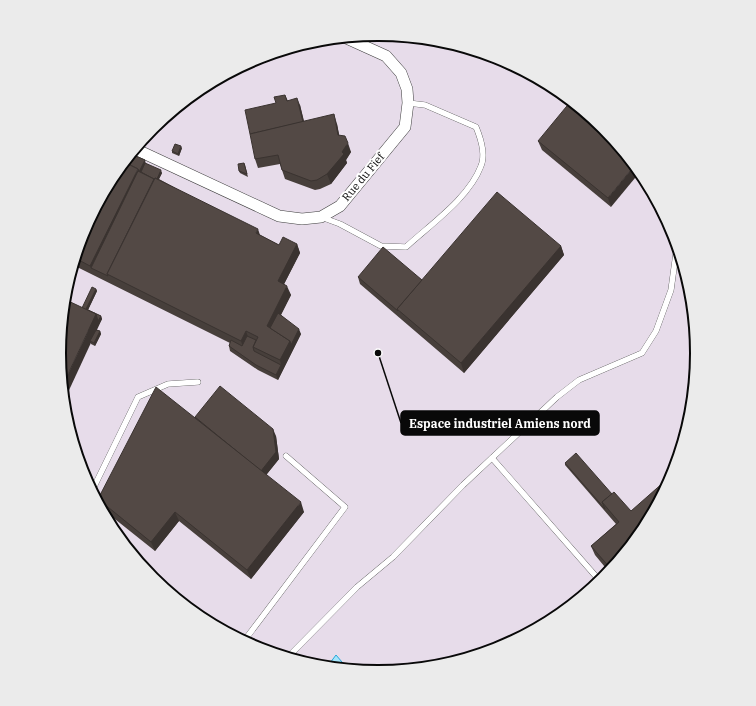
<svg xmlns="http://www.w3.org/2000/svg" width="756" height="706" font-family="'IBM Plex Serif',serif">
<style>
.industrial{fill:#e7dcea}
.water{fill:#a5e6fc;stroke:#26a7d9}
.lines{fill:none;stroke-linecap:round;stroke-linejoin:round}
.service-casing{stroke:#3c3c3c;stroke-width:6}
.minor-casing{stroke:#3c3c3c;stroke-width:12}
.service{stroke:#fff;stroke-width:5.5}
.minor{stroke:#fff;stroke-width:11}
.wall{fill:#473f3b}
.shaded-wall{fill:#3a3330}
.building{fill:#534945;stroke:#3a3330}
.labels{text-anchor:middle;stroke-width:4;stroke-linejoin:round;paint-order:stroke}
.street-label{font-size:11px;fill:#090909;stroke:#fff}
.rim{fill:none;stroke:#090909;stroke-width:2}
.leader{fill:none;stroke:#090909;stroke-width:1.5}
.callout-dot{fill:#090909;stroke:#fff;stroke-width:1.5}
.callout{fill:#090909;stroke:#090909;stroke-width:1.5}
.callout-label{font-size:12px;text-anchor:middle;font-weight:bold;fill:#fff}
</style>
<rect width="100%" height="100%" fill="#fff7e6"/>
<circle class="industrial" cx="378" cy="353" r="318"/>
<path class="water" d="M336 655 348 669 327 667Z"/>
<g class="lines">
<g class="service-casing">
<g id="service">
<path d="M321 217 340 224 381 246 406 247C431 224 469 198 481 166 486 154 481 139 476 127L425 105 408 103"/>
<path d="M492 458 600 581"/>
<path d="M92 491 138 397 168 384 198 382"/>
<path d="M244 641 345 507 286 456"/>
<path d="M288 657 357 587 393 557 463 485 557 397 579 380 642 353 656 331 671 290 677 246"/>
</g>
</g>
<g class="minor-casing">
<path id="minor" d="M135 149 279 216 302 219 321 217 340 206 405 127 408 103 407 89 401 73 386 56 344 37"/>
</g>
<use href="#service" class="service"/>
<use href="#minor" class="minor"/>
</g>
<g class="wall">
<path d="M285 95 288 101 300 105 304 121 337 124 339 135 351 152 346 160 347 163 331 184 320 189 315 190 285 179 280 164 258 168 255 159 276 103Z"/>
<path d="M604 128 611 207 542 150 538 141Z"/>
<path d="M182 148 179 156 172 153V151Z"/>
<path d="M145 163 162 173 159 179 260 235 279 245 297 244 300 253 284 284 291 295 281 315 301 334 278 380 258 370 230 351 229 346 230 343 73 265 83 231Z"/>
<path d="M244 163 245 165 248 177 240 173 239 171Z"/>
<path d="M561 246 564 255 464 373 360 284 358 277 422 280Z"/>
<path d="M96 289 97 291 88 310 101 316 102 319 96 330 100 331 101 334 95 346 91 344V342L82 308Z"/>
<path d="M195 417 276 436 279 459 266 475 304 512 251 579 179 521 155 551 101 508 98 499Z"/>
<path d="M565 463 643 530 609 572 595 555 591 546 616 524 565 465Z"/>
</g>
<g class="shaded-wall">
<path d="M297 98 300 105 306 131 303 124Z"/>
<path d="M334 114 337 124 341 144 338 135Z"/>
<path d="M348 143 351 152 346 160 347 163 331 184 327 174Z"/>
<path d="M181 146 182 148 179 156 178 154Z"/>
<path d="M145 160 146 165 91 268 90 266 138 169Z"/>
<path d="M635 165 640 172 611 207 608 198Z"/>
<path d="M161 170 162 173 157 183 156 180Z"/>
<path d="M258 229 261 238 256 233Z"/>
<path d="M297 244 300 253 281 290 278 281Z"/>
<path d="M561 246 564 255 464 373 461 363Z"/>
<path d="M287 286 291 295 272 332 267 326Z"/>
<path d="M96 289 97 291 87 312 86 309Z"/>
<path d="M96 314 101 316 102 319 64 401 62 387Z"/>
<path d="M299 329 301 334 278 380 276 375 281 365 280 360 290 341Z"/>
<path d="M100 331 101 334 95 346 94 343Z"/>
<path d="M246 331 249 340 244 350 241 341Z"/>
<path d="M273 429 276 436 279 459 263 479 261 472Z"/>
<path d="M301 502 304 512 251 579 247 570Z"/>
<path d="M175 512 179 521 155 551 151 542Z"/>
</g>
<g class="building">
<path d="M285 95 287 101 297 98 303 122 250 134 245 110 276 103 274 97Z"/>
<path d="M571 101 604 128 635 165 608 198 538 141Z"/>
<path d="M334 114 338 135 345 136 348 143 342 152 344 154 327 174 317 180 311 181 282 170 278 155 255 159 250 134Z"/>
<path d="M175 144 181 146 178 154 172 151Z"/>
<path d="M131 154 145 160 139 172 138 169 124 162Z"/>
<path d="M124 162 138 169 90 266 75 258 83 231 113 176Z"/>
<path d="M145 163 161 170 157 179 155 178 154 179 141 172Z"/>
<path d="M244 163 247 174 239 171 238 164Z"/>
<path d="M138 171 154 179 107 274 108 276 91 268Z"/>
<path d="M155 178 258 229 256 233 279 245 283 237 297 244 278 281 287 286 267 326 290 341 280 360 253 347 258 337 246 331 241 341 107 274Z"/>
<path d="M497 192 561 246 461 363 397 309Z"/>
<path d="M383 247 422 280 397 309 398 311 358 277Z"/>
<path d="M92 287 96 289 86 309 101 316 98 321 96 314 82 308Z"/>
<path d="M64 299 96 314 62 387 59 353Z"/>
<path d="M278 313 299 329 291 345 290 341 270 328Z"/>
<path d="M96 330 100 331 94 343 90 341Z"/>
<path d="M247 336 256 340 253 347 254 351 281 365 276 375 256 365 229 346 231 340 242 346Z"/>
<path d="M220 386 273 429 276 452 261 471 195 417Z"/>
<path d="M156 387 301 502 247 570 175 512 151 542 98 499Z"/>
<path d="M576 453 612 494 602 502 605 509 565 463Z"/>
<path d="M673 474 643 530 611 569 591 546 619 522 602 502 614 492 631 511Z"/>
</g>
<g class="labels">
<g class="street-label">
<text transform="translate(363 177) rotate(-50)" y="4">Rue du Fief</text>
</g>
</g>
<path d="M0 0H756V706H0ZM66 353a312 312 0 1 1 624 0a312 312 0 1 1-624 0Z" fill="#ebebeb" fill-rule="evenodd"/>
<path class="rim" d="M66 353a312 312 0 1 1 624 0a312 312 0 1 1-624 0Z"/>
<path class="leader" d="M378 353L401 423"/>
<circle class="callout-dot" cx="378" cy="353" r="4"/>
<rect class="callout" x="401" y="411" width="198" height="24" rx="4"/>
<g class="callout-label">
<text x="500" y="428">Espace industriel Amiens nord</text>
</g>
</svg>
